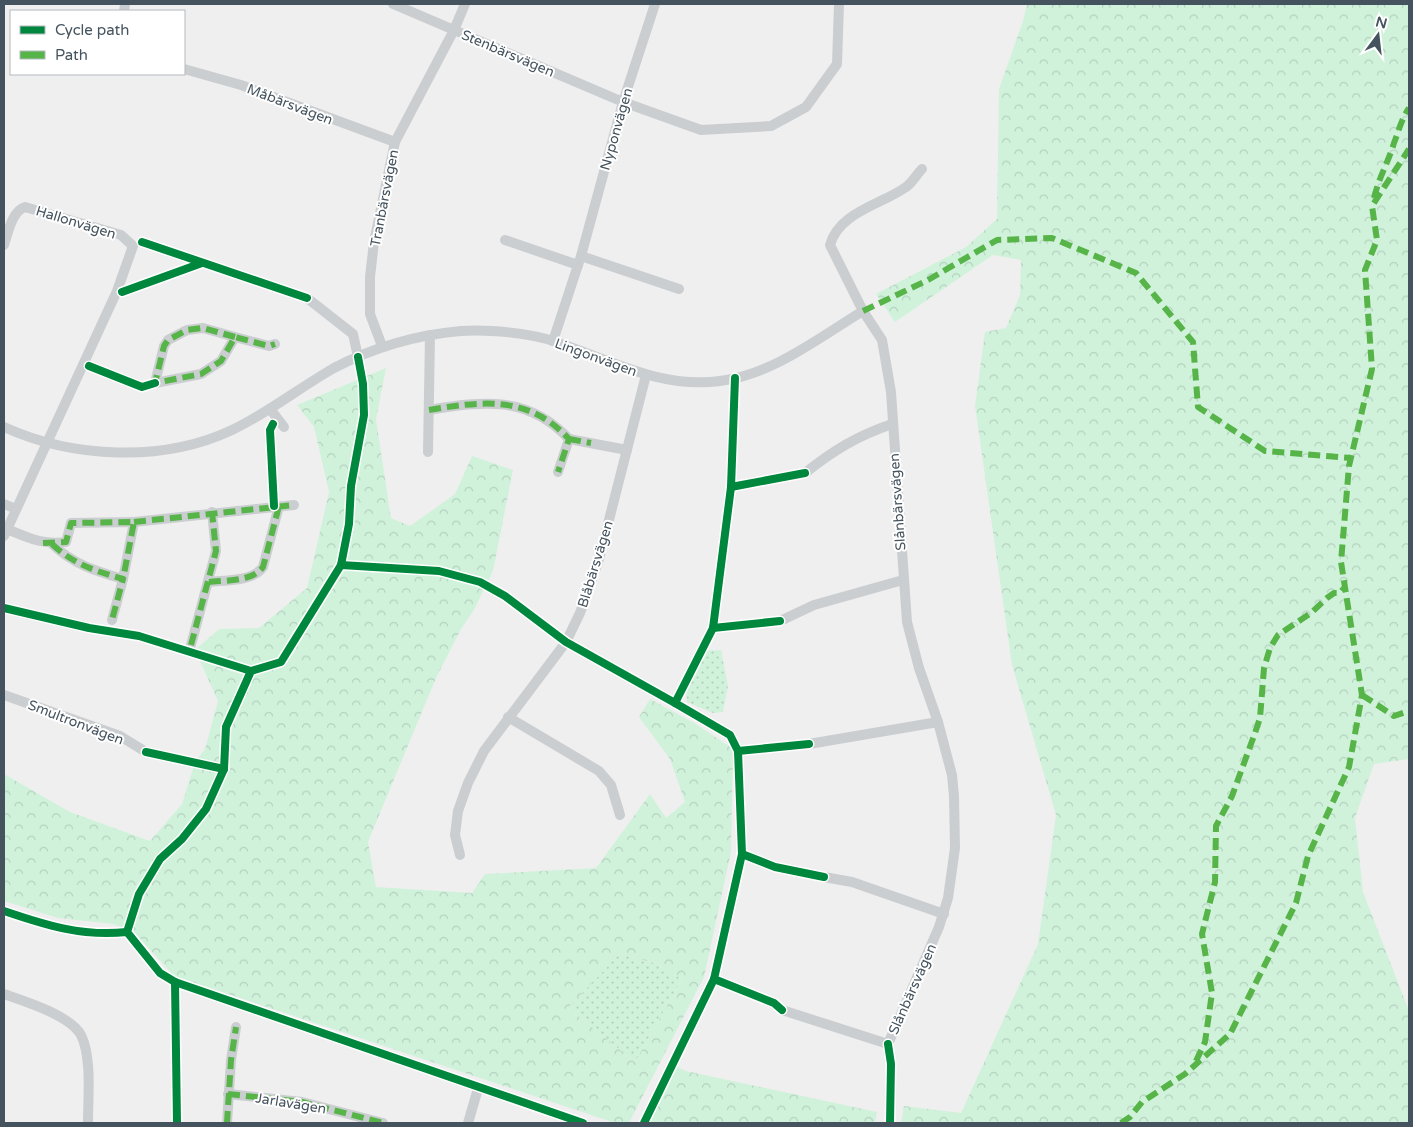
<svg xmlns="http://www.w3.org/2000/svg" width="1413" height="1127" font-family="'Varela Round',sans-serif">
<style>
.green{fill:url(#green-dots)}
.forest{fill:url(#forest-crowns);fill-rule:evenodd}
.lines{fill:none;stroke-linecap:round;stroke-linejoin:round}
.street{stroke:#cbced0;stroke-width:10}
.quiet{stroke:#57b448;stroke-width:6;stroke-dasharray:12 6;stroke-linecap:butt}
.cycleway-casing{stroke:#fff;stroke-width:11}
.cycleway{stroke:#00873e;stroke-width:8}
.labels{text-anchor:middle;stroke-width:4;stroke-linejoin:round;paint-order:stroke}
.street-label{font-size:14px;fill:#44535e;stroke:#fff}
</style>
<defs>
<pattern id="green-dots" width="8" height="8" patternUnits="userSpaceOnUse" patternTransform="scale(1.25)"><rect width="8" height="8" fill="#d0f2db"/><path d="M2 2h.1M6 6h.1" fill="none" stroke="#b4d1be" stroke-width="1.8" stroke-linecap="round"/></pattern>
<pattern id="forest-crowns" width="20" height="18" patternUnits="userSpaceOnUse" patternTransform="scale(1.25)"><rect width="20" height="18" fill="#d0f2db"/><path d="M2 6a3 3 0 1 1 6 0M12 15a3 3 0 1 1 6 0" fill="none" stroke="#b4d1be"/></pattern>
</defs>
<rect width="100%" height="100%" fill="#f0efef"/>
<g class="green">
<path d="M721 650 728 686 723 712 713 713 687 702 686 689 705 651Z"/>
<path d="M619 954 655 963 682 979 635 1062 568 1008Z"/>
</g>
<g class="forest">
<path d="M1027 4H1409V759L1374 764 1355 818 1363 892 1409 1011V1123H901L904 1106 961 1113 1038 944 1056 815 1012 665 975 406 985 332 1006 328 1020 295 1021 260 993 255 895 322 876 294 966 247 997 219 999 89 1023 21Z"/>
<path d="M386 368 376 419 391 518 410 526 455 494 472 456 513 470 493 571 474 610 461 629 436 678 368 842 376 887 472 893 485 874 596 868 650 794 666 818 685 802 670 759 639 717 650 699 696 724 733 749 731 852 704 977 629 1123H615L174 976 134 932 113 924 58 918 4 901V774L70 812 150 841 182 804 195 762 205 749 218 701 195 650 219 629 259 628 307 588 329 492 314 427 297 405ZM619 954 655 963 682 979 635 1062 568 1008Z"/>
<path d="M675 1066 686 1071 877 1112 875 1123H648Z"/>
</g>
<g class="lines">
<g class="street">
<path d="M393 4 623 102 701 130 771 126 806 107 837 64 839 4"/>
<path d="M124 11 125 4"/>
<path d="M184 69 241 85 395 142"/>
<path d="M505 240 578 265"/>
<path d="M4 245C8 233 12 211 25 207L121 235 133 246 117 291 4 536"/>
<path d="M581 256 679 289"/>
<path d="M307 298 353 334 358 357"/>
<path d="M235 337 203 328 187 330 168 340 164 346 155 383 201 374 221 361 235 337 269 346 275 344"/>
<path d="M553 341 581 256 623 102 655 4"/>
<path d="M382 346 370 314V277L374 242 395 142 454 30 465 4"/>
<path d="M271 410 284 427"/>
<path d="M429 410C483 401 528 395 569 439L558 472"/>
<path d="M4 427C72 458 162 463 232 430 268 413 299 388 334 368 374 347 416 335 461 331 487 329 531 333 556 342 610 360 661 389 720 381 772 375 820 337 863 311"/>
<path d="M569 439 627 450"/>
<path d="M428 452 430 335"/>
<path d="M805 473C834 450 857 436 892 424"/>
<path d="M4 504 16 509"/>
<path d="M134 522 294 505"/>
<path d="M7 529C29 538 42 545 66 542L71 523 134 522 123 579"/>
<path d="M52 544C73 564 95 571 123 579L112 620"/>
<path d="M209 582C226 580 252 582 263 567L279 506"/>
<path d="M780 621 814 605 903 580"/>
<path d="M191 645 216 551 212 512"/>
<path d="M4 695 120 736 146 752"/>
<path d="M508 717 599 771 611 785 620 815"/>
<path d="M809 744 938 722"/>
<path d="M460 855 455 835 458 811 468 783 484 751 566 642 580 613 599 559 646 375"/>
<path d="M824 877 852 882 944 914"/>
<path d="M4 994C24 1001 70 1015 81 1035 92 1057 88 1098 88 1123"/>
<path d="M782 1010 888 1044 939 927 948 898 955 848 954 796 952 775 938 722 919 668 907 622 891 392 882 340 863 311 830 245C839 212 881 205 906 187 912 183 917 174 922 169"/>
<path d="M228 1094 302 1102 383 1123"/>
<path d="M227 1123 231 1060 236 1027"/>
<path d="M468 1123 477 1092"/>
</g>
<g class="quiet">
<path d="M1374 198C1379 177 1388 163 1394 143 1399 130 1401 120 1409 108"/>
<path d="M863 311 928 280 997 240 1052 238 1136 273 1193 342 1198 407 1265 451 1351 458"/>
<path d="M235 337 203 328 187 330 168 340 164 346 155 383 201 374 221 361 235 337 269 346 275 344"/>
<path d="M429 410C483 401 528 395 569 439L558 472"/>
<path d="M569 439 591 443"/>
<path d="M134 522 294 505"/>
<path d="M43 543 66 542 71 523 134 522 123 579"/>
<path d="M52 544C73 564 95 571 123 579L112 620"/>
<path d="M209 582C226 580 252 582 263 567L279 506"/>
<path d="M191 645 216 551 212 512"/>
<path d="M1362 695 1394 716 1409 711"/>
<path d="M1196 1061 1205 1042 1212 993 1202 934 1215 882 1216 826 1232 796 1255 733 1260 718 1264 668 1270 648 1278 635 1311 613 1327 598 1334 593H1340L1344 588"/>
<path d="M228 1094 302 1102 383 1123"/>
<path d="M227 1123 231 1060 236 1027"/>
<path d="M1121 1123 1130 1117 1142 1102 1185 1074 1230 1034 1296 903 1308 856 1349 767 1362 695 1341 562 1349 466 1372 369 1365 270 1377 240 1372 206 1409 149"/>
</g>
<g class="cycleway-casing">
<g id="cycleway">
<path d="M142 242 307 298"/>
<path d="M122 292 202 263"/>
<path d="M358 357 363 384 364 415 351 486 349 524 341 565 281 662 251 671 226 727 224 769 206 809 182 839 160 859 139 894 127 932 160 973 175 982 583 1123"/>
<path d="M89 366 142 387 155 383"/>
<path d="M735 378 731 487 713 628 675 703 730 735 738 751 742 854 714 979 774 1003 782 1010"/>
<path d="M273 424 270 430 274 506"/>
<path d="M731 487 805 473"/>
<path d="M341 565 439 571 480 582 505 596 566 642 675 703"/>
<path d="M4 608 89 628 139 636 251 671"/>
<path d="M713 628 780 621"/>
<path d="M738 751 809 744"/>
<path d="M146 752 224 769"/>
<path d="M742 854 775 867 824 877"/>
<path d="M4 911C45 925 83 937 127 932"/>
<path d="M175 982 177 1123"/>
<path d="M888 1044 891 1064 890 1123"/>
<path d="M644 1123 714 979"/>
</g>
</g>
<use href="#cycleway" class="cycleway"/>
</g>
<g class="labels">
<g class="street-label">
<text transform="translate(508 53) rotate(23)" y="5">Stenbärsvägen</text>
<text transform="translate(290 104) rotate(21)" y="5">Måbärsvägen</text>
<text transform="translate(616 129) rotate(-74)" y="5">Nyponvägen</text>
<text transform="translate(384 198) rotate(-79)" y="5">Tranbärsvägen</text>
<text transform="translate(76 222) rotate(17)" y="5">Hallonvägen</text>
<text transform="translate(596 357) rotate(20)" y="5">Lingonvägen</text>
<text transform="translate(897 502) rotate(-94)" y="5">Slånbärsvägen</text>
<text transform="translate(595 564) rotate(-73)" y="5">Blåbärsvägen</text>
<text transform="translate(76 722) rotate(21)" y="5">Smultronvägen</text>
<text transform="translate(912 989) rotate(-66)" y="5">Slånbärsvägen</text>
<text transform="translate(291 1103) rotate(9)" y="5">Jarlavägen</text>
</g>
</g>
<rect width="1413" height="1127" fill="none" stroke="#44535e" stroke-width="10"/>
<rect x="10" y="10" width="175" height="65" fill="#ffffff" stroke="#b4babf"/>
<rect x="20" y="26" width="25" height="8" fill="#00873e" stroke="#b4babf"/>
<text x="55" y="35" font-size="15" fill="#44535e">Cycle path</text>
<rect x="20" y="51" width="25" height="8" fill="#57b448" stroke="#b4babf"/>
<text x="55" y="60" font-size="15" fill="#44535e">Path</text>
<g transform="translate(1378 35) rotate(15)" stroke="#ffffff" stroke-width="4" paint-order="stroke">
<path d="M0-4L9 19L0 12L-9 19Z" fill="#44535e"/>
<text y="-8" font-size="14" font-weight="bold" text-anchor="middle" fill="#44535e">N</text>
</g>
</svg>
